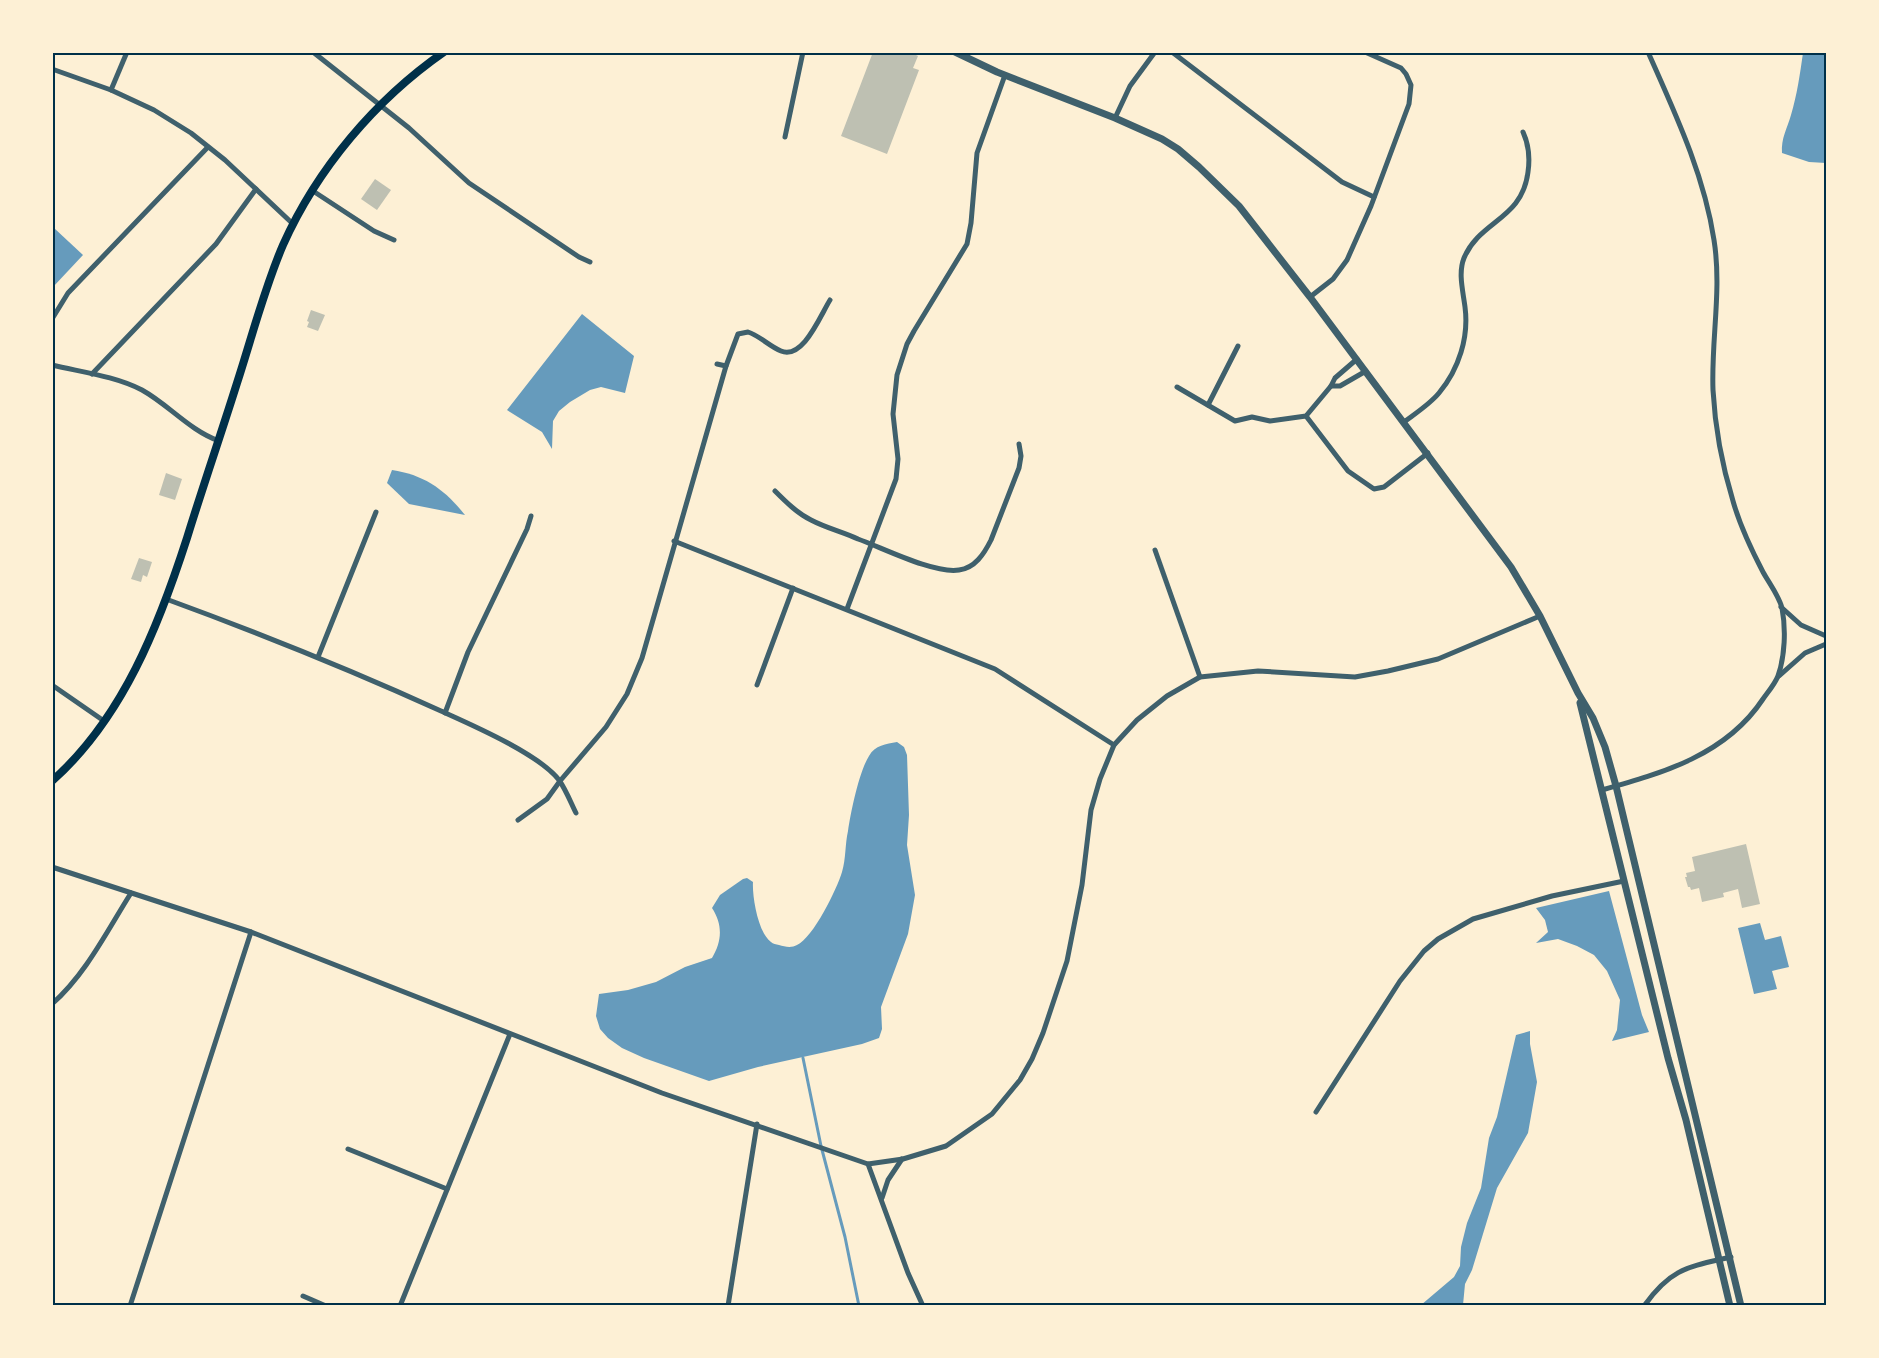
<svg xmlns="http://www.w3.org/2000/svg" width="1879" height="1358" font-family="'Fira Sans Condensed',sans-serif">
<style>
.water{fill:#669bbc}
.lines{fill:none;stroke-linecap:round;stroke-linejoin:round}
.stream{stroke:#669bbc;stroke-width:3}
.building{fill:#bec0b2}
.minor{stroke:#3f606c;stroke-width:5}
.tertiary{stroke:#3f606c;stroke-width:7}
.secondary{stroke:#003049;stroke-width:8}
.neatline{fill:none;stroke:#003049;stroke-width:2}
</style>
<rect width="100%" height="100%" fill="#fdf0d5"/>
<g class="water">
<path d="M1803 53H1826V163L1809 162 1782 153C1781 138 1787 129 1791 115 1797 95 1800 74 1803 53Z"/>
<path d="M54 228 83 255 53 287 52 233Z"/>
<path d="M582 314 634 356 625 393 601 387 590 390 570 402 559 411 553 421 552 449 542 432 507 410Z"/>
<path d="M392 470C425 475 445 490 465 515L409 504 387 483Z"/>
<path d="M897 742 904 747 907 755 909 815 907 845 915 895 908 934 881 1007 882 1029 879 1038 862 1044 758 1067 709 1081 644 1058 622 1048 608 1038 600 1029 596 1016 599 994 628 990 656 982 685 967 712 958C722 941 723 925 712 908L720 895 743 879 747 878 753 882C752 896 758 933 771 942 773 944 776 944 779 945 785 947 792 948 797 945 813 938 837 889 842 872 846 859 845 844 848 831 851 811 859 772 869 756 875 745 886 744 897 742Z"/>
<path d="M1609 891 1642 1015 1649 1032 1612 1041 1617 1030 1620 1000 1607 971 1594 955 1577 946 1558 939 1536 943 1548 932 1545 920 1536 908Z"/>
<path d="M1760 923 1765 940 1781 936 1789 967 1772 971 1777 989 1754 994 1738 928Z"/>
<path d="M1530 1031V1044L1537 1082 1528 1133 1497 1188 1472 1270 1465 1284 1463 1305H1421L1454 1277 1460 1266 1461 1247 1467 1223 1481 1188 1489 1138 1497 1117 1516 1035Z"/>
</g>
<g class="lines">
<path class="stream" d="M803 1058 821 1146 845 1237 859 1306"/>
</g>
<g class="building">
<path d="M873 52H910L918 56 913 68 919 70 887 154 841 136Z"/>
<path d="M375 179 391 190 377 210 361 199Z"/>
<path d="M311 310 325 315 318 331 307 327 309 322 307 321Z"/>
<path d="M166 473 182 479 175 500 159 495Z"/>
<path d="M139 558 152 562 147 577 143 575 141 582 131 579Z"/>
<path d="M1746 844 1760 904 1742 908 1738 889 1723 893 1724 897 1702 902 1699 888 1691 890 1690 887H1688L1685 877H1687L1686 873 1695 871 1692 857Z"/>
</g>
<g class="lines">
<g class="minor">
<path d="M313 52 409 128 469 183 579 257 590 262"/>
<path d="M1172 52 1342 182 1374 197"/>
<path d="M52 69 111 90 154 110 191 133 225 160 293 224"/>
<path d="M111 90 127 52"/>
<path d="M1115 118 1130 86 1155 52"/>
<path d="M785 137 803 52"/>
<path d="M313 191 374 231 394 240"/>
<path d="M1310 297 1333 279 1347 260 1371 206 1409 104 1411 85 1406 74 1401 68 1365 52"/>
<path d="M52 319 68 293 208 147"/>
<path d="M717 364 726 366"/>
<path d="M52 365C81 372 115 376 142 390 169 405 189 430 219 441"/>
<path d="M92 374 216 244 256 189"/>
<path d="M1331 386H1340L1366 371"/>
<path d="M1177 387 1235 421 1252 417 1270 421 1306 416 1331 386 1335 378 1357 359"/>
<path d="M1208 405 1238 346"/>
<path d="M1306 416 1348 471 1374 489 1384 487 1428 453"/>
<path d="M1404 422C1416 413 1430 404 1439 393 1459 369 1469 337 1465 307 1463 291 1458 273 1464 258 1480 220 1522 220 1528 172 1530 158 1529 145 1523 132"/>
<path d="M775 491C786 502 797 513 811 520 826 528 843 532 858 539 883 548 934 574 959 570 975 568 984 554 991 540L1019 468 1021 456 1019 444"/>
<path d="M674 541 995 669 1114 745"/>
<path d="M1155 550 1200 677"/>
<path d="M166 599C259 633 351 670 441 711 472 725 539 754 559 780 566 790 571 803 576 813"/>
<path d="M1781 607 1801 625 1826 636"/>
<path d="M847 609 896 479 898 459 893 414 897 375 907 344 914 331 967 244 971 223 977 153 1005 75"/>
<path d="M318 657 376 512"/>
<path d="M1779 676 1805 653 1826 644"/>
<path d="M52 685 104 721"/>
<path d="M757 685 793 588"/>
<path d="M445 713 468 652 527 529 531 516"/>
<path d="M1602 790C1663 773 1726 755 1763 699 1768 692 1775 684 1778 676 1785 656 1786 629 1782 608 1779 596 1769 583 1763 572 1751 549 1740 526 1733 501 1722 465 1715 427 1713 390 1711 340 1722 290 1714 240 1704 174 1675 113 1648 52"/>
<path d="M518 820 547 799 560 781 606 727 627 694 642 658 726 366 738 334 748 332C760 336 769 346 781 351 803 360 820 316 830 300"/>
<path d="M52 867 251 932 662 1093 868 1164 903 1159 946 1146 992 1114 1020 1080 1032 1059 1043 1033 1067 961 1082 885 1091 810 1100 779 1114 745 1137 720 1167 696 1200 677 1258 671 1355 677 1388 671 1438 659 1540 616"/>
<path d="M52 1004C86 974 107 931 131 893"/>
<path d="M1316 1112 1400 981 1424 951 1438 939 1473 919 1552 896 1624 881"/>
<path d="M348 1149 447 1189"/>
<path d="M868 1164 908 1273 923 1306"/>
<path d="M882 1198 888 1180 902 1159"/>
<path d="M303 1296 326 1306"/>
<path d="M130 1306 251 932"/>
<path d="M400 1306 510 1034"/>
<path d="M728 1306 757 1124"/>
<path d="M1644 1306C1671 1268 1688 1267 1731 1257"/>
</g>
<g class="tertiary">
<path d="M955 52 997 72 1115 118 1162 139 1178 149 1199 167 1239 206 1310 297 1511 567 1540 616 1578 693 1593 718 1605 747 1616 786 1741 1306"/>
<path d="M1580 703 1668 1058 1686 1120 1730 1306"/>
</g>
<path class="secondary" d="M52 781C123 718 159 625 187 538 203 486 221 434 237 383 252 337 264 289 283 245 317 169 375 100 444 52"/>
</g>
<rect width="1879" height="1358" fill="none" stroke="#fdf0d5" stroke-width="108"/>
<rect x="54" y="54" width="1771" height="1250" class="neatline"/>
</svg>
